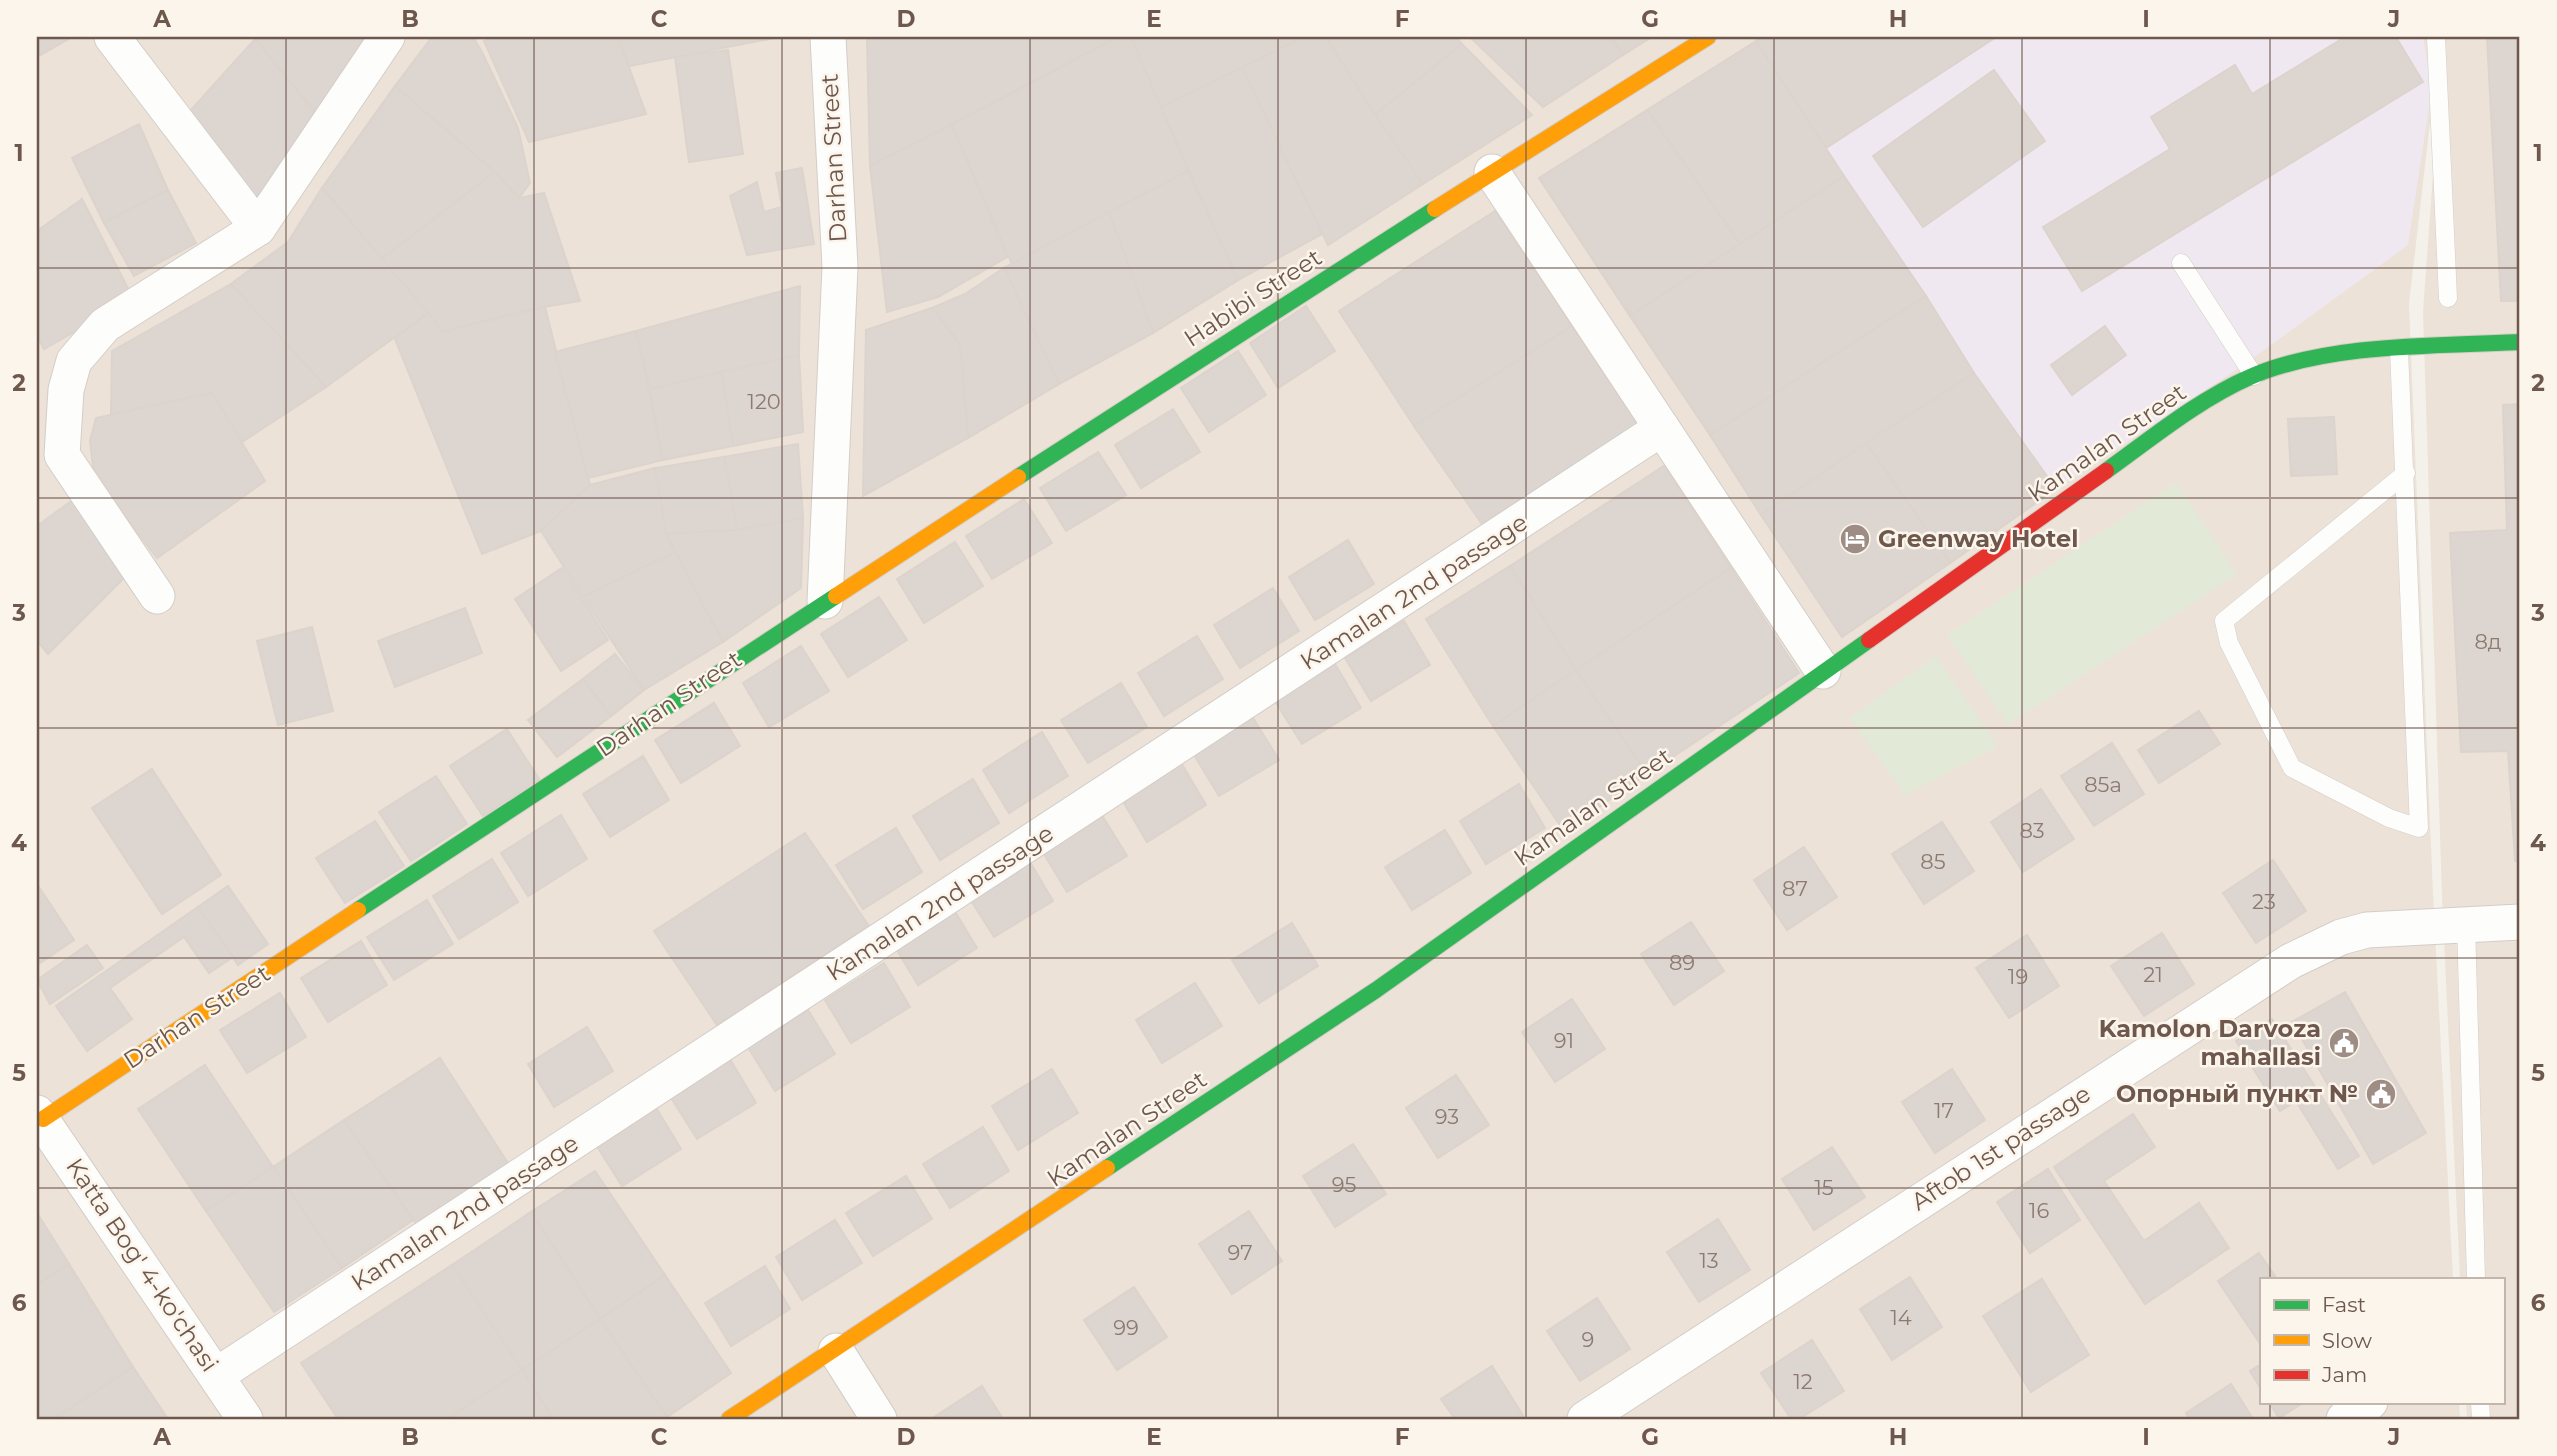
<svg xmlns="http://www.w3.org/2000/svg" width="2557" height="1456" font-family="Montserrat,sans-serif">
<style>
.residential{fill:#ece2d8}
.education{fill:#f0e8f0}
.green{fill:#e2e9d6}
.building{fill:#ddd6d0;stroke:#dcd3cd;stroke-width:2}
.lines{fill:none;stroke-linecap:round;stroke-linejoin:round}
.lane-casing{stroke:#d3cdc8;stroke-width:19}
.street-casing{stroke:#d3cdc8;stroke-width:37}
.fast-casing{stroke:#d3ccc6;stroke-width:18}
.slow-casing{stroke:#d3ccc6;stroke-width:18}
.jam-casing{stroke:#d3ccc6;stroke-width:18}
.lane{stroke:#fdfdfc;stroke-width:18}
.street{stroke:#fdfdfc;stroke-width:35}
.fast{stroke:#30b455;stroke-width:16}
.slow{stroke:#ff9f0a;stroke-width:16}
.jam{stroke:#e5322d;stroke-width:16}
.grid{fill:none;stroke:#6e584e;stroke-width:2;stroke-opacity:0.55}
.labels{text-anchor:middle;stroke-width:5;stroke-linejoin:round;paint-order:stroke}
.number-label{font-size:21px;fill:#8c7a71}
.street-label{font-size:24px;fill:#6e584e;stroke:#fcf5eb}
.poi-label{font-size:24px;font-weight:bold;fill:#6e584e;stroke:#fcf5eb;text-anchor:end}
.neatline{fill:none;stroke:#6e584e;stroke-width:2.5}
.grid-label{font-size:23px;text-anchor:middle;font-weight:bold;fill:#6e584e}
</style>
<rect width="100%" height="100%" fill="#f4f0ea"/>
<g class="residential">
<path d="M37 37H2430L2435 79 2409 304 2433 895 2453 1279H2261V1402H2459L2460 1419H37Z"/>
<path d="M2439 37H2520V1419H2467L2466 1402H2503V1279H2460L2442 896 2423 312 2440 78Z"/>
</g>
<path class="education" d="M1997 37H2423L2432 88 2408 245 2245 364 2056 489 1974 373 1826 148Z"/>
<g class="green">
<path d="M2176 482 2237 574 2008 725 1947 635Z"/>
<path d="M1936 656 1998 746 1905 795 1849 718Z"/>
</g>
<g class="building">
<path d="M37 37H72L37 57Z"/>
<path d="M257 37H376L321 120 255 39Z"/>
<path d="M432 37H473L482 52 518 128 530 183 519 198 495 172 395 86Z"/>
<path d="M494 37H618L646 114 529 142 484 41Z"/>
<path d="M618 37H780L629 66Z"/>
<path d="M867 37H1118L870 166Z"/>
<path d="M1118 37H1131L1188 171 1012 264 952 125Z"/>
<path d="M1131 37H1304L1161 107Z"/>
<path d="M1304 37H1326L1423 184 1328 245 1242 68Z"/>
<path d="M1326 37H1456L1462 44 1375 115Z"/>
<path d="M1470 37H1611L1623 55 1543 107Z"/>
<path d="M1611 37H1652L1623 55Z"/>
<path d="M1762 37H1991L1993 39 1826 148 1756 41Z"/>
<path d="M2345 37H2396L2423 82 2082 291 2043 227 2170 149 2151 117 2235 65 2252 94Z"/>
<path d="M2487 37H2520V301H2501Z"/>
<path d="M255 39 321 120 266 210 190 111Z"/>
<path d="M1756 41 1844 176 1740 244 1647 110Z"/>
<path d="M1462 44 1532 115 1423 184 1375 115Z"/>
<path d="M728 50 743 154 689 162 675 57Z"/>
<path d="M1242 68 1322 234 1238 280 1161 107Z"/>
<path d="M1994 70 2045 141 1923 227 1873 156Z"/>
<path d="M395 86 495 172 382 259 322 188Z"/>
<path d="M1647 110 1740 244 1630 316 1539 178Z"/>
<path d="M139 124 168 190 104 223 72 158Z"/>
<path d="M952 125 1007 257 938 297 887 312 870 166Z"/>
<path d="M802 168 814 244 747 255 730 196 757 182 764 212 782 207 776 173Z"/>
<path d="M1188 171 1238 280 1153 333 1109 212Z"/>
<path d="M495 172 519 198 544 193 580 301 525 310 443 332 382 259Z"/>
<path d="M1844 176 1926 296 1710 435 1630 316Z"/>
<path d="M322 188 428 313 326 387 231 284 288 242Z"/>
<path d="M168 190 196 243 134 276 104 223Z"/>
<path d="M82 199 133 298 44 349 37 336V231Z"/>
<path d="M1495 211 1572 326 1414 426 1339 311Z"/>
<path d="M1109 212 1153 333 1059 384 1004 268Z"/>
<path d="M1004 268 1059 384 968 438 960 344 932 308 965 294Z"/>
<path d="M231 284 326 387 242 442 212 393 111 414 112 351Z"/>
<path d="M800 286 799 355 650 389 636 331Z"/>
<path d="M1926 296 1974 373 1761 515 1710 435Z"/>
<path d="M1306 306 1335 351 1278 388 1250 343Z"/>
<path d="M545 307 590 485 541 531 482 554 395 339 428 313 443 332Z"/>
<path d="M932 308 960 344 968 438 863 496 866 330Z"/>
<path d="M1572 326 1638 424 1482 524 1414 426Z"/>
<path d="M2105 326 2126 355 2072 395 2051 365Z"/>
<path d="M636 331 663 460 588 478 555 352Z"/>
<path d="M1238 351 1266 395 1209 432 1181 388Z"/>
<path d="M799 355 803 432 733 446 721 372Z"/>
<path d="M721 372 733 446 663 460 650 389Z"/>
<path d="M1974 373 2056 489 1950 563 1866 443Z"/>
<path d="M212 393 265 481 157 558 94 475 90 441 96 418Z"/>
<path d="M2520 404V861H2515L2508 751 2461 752 2450 533 2507 530 2503 405Z"/>
<path d="M1173 409 1200 452 1141 488 1115 445Z"/>
<path d="M2334 417 2337 474 2291 476 2288 419Z"/>
<path d="M1866 443 1950 563 1842 637 1761 515Z"/>
<path d="M798 444 803 518 737 530 724 457Z"/>
<path d="M1098 452 1126 495 1066 531 1040 488Z"/>
<path d="M724 457 737 530 666 534 655 468Z"/>
<path d="M1664 466 1731 568 1576 670 1510 566Z"/>
<path d="M655 468 666 534 675 552 583 597 541 531 590 485Z"/>
<path d="M74 499 131 571 48 654 37 641V526Z"/>
<path d="M1024 499 1052 543 992 579 966 536Z"/>
<path d="M803 518 801 588 723 642 666 534 737 530Z"/>
<path d="M1348 540 1374 584 1315 620 1289 577Z"/>
<path d="M955 542 983 586 924 623 897 579Z"/>
<path d="M675 552 723 642 644 690 583 597Z"/>
<path d="M1510 566 1576 670 1493 726 1426 619Z"/>
<path d="M562 568 608 640 561 671 515 599Z"/>
<path d="M1731 568 1799 673 1647 774 1576 670Z"/>
<path d="M1273 588 1299 631 1240 668 1214 625Z"/>
<path d="M879 597 907 640 848 677 821 634Z"/>
<path d="M465 608 482 653 395 687 378 641Z"/>
<path d="M1404 621 1430 665 1371 701 1345 658Z"/>
<path d="M312 627 333 711 278 725 257 641Z"/>
<path d="M1197 636 1223 679 1164 716 1138 673Z"/>
<path d="M801 646 829 691 769 727 743 683Z"/>
<path d="M615 654 644 690 611 716 583 679Z"/>
<path d="M1335 664 1361 708 1302 744 1275 701Z"/>
<path d="M1576 670 1647 774 1564 831 1493 726Z"/>
<path d="M583 679 611 716 557 757 528 720Z"/>
<path d="M1121 683 1147 727 1088 763 1061 720Z"/>
<path d="M714 703 740 746 681 783 655 740Z"/>
<path d="M2199 711 2220 744 2159 783 2138 750Z"/>
<path d="M1252 716 1279 760 1219 796 1193 753Z"/>
<path d="M507 729 539 779 483 816 450 766Z"/>
<path d="M1042 732 1068 776 1009 813 983 770Z"/>
<path d="M2112 743 2144 794 2094 826 2061 776Z"/>
<path d="M643 756 669 800 610 837 583 794Z"/>
<path d="M1180 761 1206 805 1147 842 1121 798Z"/>
<path d="M152 769 221 875 162 914 92 808Z"/>
<path d="M436 776 467 824 411 861 379 812Z"/>
<path d="M973 779 999 823 940 860 913 816Z"/>
<path d="M1519 784 1545 828 1486 864 1460 821Z"/>
<path d="M2041 789 2074 839 2023 872 1991 822Z"/>
<path d="M1100 812 1127 856 1067 892 1041 849Z"/>
<path d="M561 815 587 859 528 896 501 853Z"/>
<path d="M375 821 404 866 345 903 316 858Z"/>
<path d="M1942 822 1974 871 1924 904 1892 854Z"/>
<path d="M896 828 922 872 863 909 836 865Z"/>
<path d="M1445 830 1471 873 1412 910 1385 867Z"/>
<path d="M805 833 869 926 717 1025 654 931Z"/>
<path d="M1804 847 1837 897 1787 930 1754 880Z"/>
<path d="M1027 857 1053 901 994 937 967 894Z"/>
<path d="M492 859 518 902 459 939 433 896Z"/>
<path d="M2273 860 2306 911 2256 943 2223 893Z"/>
<path d="M37 884 74 940 37 965Z"/>
<path d="M228 886 268 944 238 965 198 907Z"/>
<path d="M427 900 453 944 394 980 367 937Z"/>
<path d="M951 905 977 948 918 985 892 942Z"/>
<path d="M198 907 233 957 209 973 184 937 110 988 132 1019 87 1051 56 1006Z"/>
<path d="M1691 922 1724 971 1674 1005 1641 954Z"/>
<path d="M1292 923 1318 966 1259 1003 1232 960Z"/>
<path d="M2162 933 2194 984 2144 1016 2111 966Z"/>
<path d="M2027 935 2059 986 2009 1018 1976 968Z"/>
<path d="M361 941 387 985 328 1022 301 978Z"/>
<path d="M87 945 103 968 50 1004 37 980Z"/>
<path d="M884 963 910 1007 851 1043 825 1000Z"/>
<path d="M1195 983 1222 1026 1162 1063 1136 1020Z"/>
<path d="M2345 992 2426 1133 2373 1164 2292 1022Z"/>
<path d="M280 993 306 1037 247 1073 220 1030Z"/>
<path d="M1572 999 1605 1049 1555 1082 1522 1032Z"/>
<path d="M808 1010 835 1054 775 1091 748 1047Z"/>
<path d="M2272 1019 2359 1156 2338 1169 2296 1101 2280 1111 2236 1041Z"/>
<path d="M587 1027 613 1071 554 1107 528 1064Z"/>
<path d="M440 1058 510 1166 417 1225 344 1120Z"/>
<path d="M730 1059 756 1103 697 1139 670 1096Z"/>
<path d="M205 1065 273 1167 206 1211 138 1109Z"/>
<path d="M1052 1069 1078 1113 1018 1150 992 1106Z"/>
<path d="M1952 1069 1985 1120 1935 1153 1902 1102Z"/>
<path d="M1456 1075 1489 1125 1438 1158 1406 1108Z"/>
<path d="M655 1106 681 1149 622 1186 595 1143Z"/>
<path d="M2133 1114 2155 1147 2104 1181 2144 1241 2199 1203 2229 1248 2145 1304 2054 1167Z"/>
<path d="M344 1120 413 1220 342 1268 273 1167Z"/>
<path d="M983 1127 1009 1171 950 1208 923 1164Z"/>
<path d="M1353 1144 1386 1194 1335 1227 1303 1176Z"/>
<path d="M1832 1147 1865 1197 1814 1230 1782 1179Z"/>
<path d="M273 1167 342 1268 274 1312 206 1211Z"/>
<path d="M2048 1169 2080 1220 2030 1253 1997 1202Z"/>
<path d="M595 1171 665 1275 600 1319 531 1212Z"/>
<path d="M906 1176 932 1219 873 1256 846 1213Z"/>
<path d="M1249 1211 1282 1261 1232 1294 1199 1244Z"/>
<path d="M531 1212 600 1319 522 1370 452 1265Z"/>
<path d="M37 1213 69 1264 37 1285Z"/>
<path d="M1718 1219 1750 1270 1699 1302 1667 1252Z"/>
<path d="M835 1220 862 1263 802 1300 776 1257Z"/>
<path d="M2259 1253 2277 1279H2261V1345L2218 1281Z"/>
<path d="M69 1264 133 1367 54 1419H37V1285Z"/>
<path d="M452 1265 522 1370 447 1419H338L301 1363Z"/>
<path d="M765 1266 790 1309 731 1346 705 1303Z"/>
<path d="M665 1275 731 1373 667 1417 600 1319Z"/>
<path d="M1910 1277 1942 1327 1892 1360 1860 1309Z"/>
<path d="M2042 1279 2089 1355 2031 1392 1983 1316Z"/>
<path d="M1134 1287 1167 1337 1117 1370 1084 1320Z"/>
<path d="M1597 1298 1630 1349 1580 1381 1547 1331Z"/>
<path d="M600 1319 667 1417 663 1419H553L522 1370Z"/>
<path d="M1812 1340 1844 1391 1799 1419H1791L1761 1373Z"/>
<path d="M2261 1364V1389L2250 1371Z"/>
<path d="M1492 1366 1524 1417 1520 1419H1455L1441 1399Z"/>
<path d="M133 1367 168 1419H54Z"/>
<path d="M522 1370 553 1419H447Z"/>
<path d="M2231 1384 2253 1419H2189L2186 1413Z"/>
<path d="M982 1386 1003 1419H931Z"/>
<path d="M2269 1402H2304L2279 1418Z"/>
</g>
<g class="lines">
<g class="lane-casing">
<g id="lane">
<path d="M2436 37 2448 298"/>
<path d="M2181 263 2254 376"/>
<path d="M2399 350 2419 828 2389 818 2292 768 2229 643 2224 621 2406 473"/>
<path d="M2466 924 2476 1279"/>
<path d="M2480 1402 2481 1419"/>
</g>
</g>
<g class="street-casing">
<g id="street">
<path d="M112 37 258 228"/>
<path d="M1492 172 1823 671"/>
<path d="M157 596 62 455 66 390 74 361 105 325 258 228 387 37"/>
<path d="M825 601 840 267 828 37"/>
<path d="M37 1113 245 1419"/>
<path d="M836 1351 879 1419"/>
<path d="M217 1375 1662 428"/>
<path d="M1585 1419 2291 961 2341 937 2367 930 2520 922"/>
<path d="M2344 1419 2370 1402"/>
</g>
</g>
<g class="fast-casing">
<g id="fast">
<path d="M2106 471C2152 438 2198 400 2250 377 2328 343 2436 346 2520 342"/>
<path d="M1018 477 1435 209"/>
<path d="M358 910 836 596"/>
<path d="M1107 1168 1376 990 1869 640"/>
</g>
</g>
<g class="slow-casing">
<g id="slow">
<path d="M1435 209 1708 37"/>
<path d="M836 596 1018 477"/>
<path d="M43 1119 358 910"/>
<path d="M729 1419 1107 1168"/>
</g>
</g>
<g class="jam-casing">
<path id="jam" d="M1869 640 2106 471"/>
</g>
<use href="#lane" class="lane"/>
<use href="#street" class="street"/>
<use href="#fast" class="fast"/>
<use href="#slow" class="slow"/>
<use href="#jam" class="jam"/>
</g>
<path class="grid" d="M286 37V1419M534 37V1419M782 37V1419M1030 37V1419M1278 37V1419M1526 37V1419M1774 37V1419M2022 37V1419M2270 37V1279M37 268H2520M37 498H2520M37 728H2520M37 958H2520M37 1188H2520M2270 1402V1419"/>
<defs>
<g id="hotel-disc" transform="scale(1.575)"><circle r="9.5" fill="#9d8d85" stroke="#fcf5eb"/><path d="M-6-4.5h1.5V1H6V5H4.5V3h-9V5H-6ZM-4 0a1.8 1.8 0 1 1 3.6 0ZM.5 0V-2.5h3Q6-2.5 6 0Z" fill="#fff"/></g>
<g id="civic-disc" transform="scale(1.575)"><circle r="9.5" fill="#9d8d85" stroke="#fcf5eb"/><path d="M-.6-6.5H3V-4.5H.6V-3L4-1V1h2V6H-6V1h2V-1L-.6-3ZM-1.2 2.5V6h2.4V2.5Z" fill="#fff"/></g>
</defs>
<g fill-rule="evenodd">
<use href="#hotel-disc" x="1855" y="539"/>
<use href="#civic-disc" x="2344" y="1043"/>
<use href="#civic-disc" x="2381" y="1094"/>
</g>
<g class="labels">
<g class="number-label">
<text x="764" y="409">120</text>
<text x="2488" y="649">8д</text>
<text x="2103" y="792">85a</text>
<text x="2032" y="838">83</text>
<text x="1933" y="869">85</text>
<text x="1795" y="896">87</text>
<text x="2264" y="909">23</text>
<text x="1682" y="970">89</text>
<text x="2153" y="982">21</text>
<text x="2018" y="984">19</text>
<text x="1564" y="1048">91</text>
<text x="1944" y="1118">17</text>
<text x="1447" y="1124">93</text>
<text x="1344" y="1192">95</text>
<text x="1824" y="1195">15</text>
<text x="2039" y="1218">16</text>
<text x="1240" y="1260">97</text>
<text x="1709" y="1268">13</text>
<text x="1901" y="1325">14</text>
<text x="1126" y="1335">99</text>
<text x="1588" y="1347">9</text>
<text x="1803" y="1389">12</text>
</g>
<g class="street-label">
<text transform="translate(834 158) rotate(-93)" y="8">Darhan Street</text>
<text transform="translate(1253 298) rotate(-33)" y="8">Habibi Street</text>
<text transform="translate(2107 443) rotate(-35)" y="8">Kamalan Street</text>
<text transform="translate(1414 592) rotate(-33)" y="8">Kamalan 2nd passage</text>
<text transform="translate(669 704) rotate(-34)" y="8">Darhan Street</text>
<text transform="translate(1593 807) rotate(-35)" y="8">Kamalan Street</text>
<text transform="translate(940 903) rotate(-33)" y="8">Kamalan 2nd passage</text>
<text transform="translate(197 1017) rotate(-33)" y="8">Darhan Street</text>
<text transform="translate(1127 1129) rotate(-34)" y="8">Kamalan Street</text>
<text transform="translate(2001 1148) rotate(-33)" y="8">Aftob 1st passage</text>
<text transform="translate(465 1213) rotate(-33)" y="8">Kamalan 2nd passage</text>
<text transform="translate(142 1265) rotate(56)" y="8">Katta Bog' 4-ko'chasi</text>
</g>
<g class="poi-label">
<text x="1878" y="547" text-anchor="start">Greenway Hotel</text>
<text x="2321" y="1037">Kamolon Darvoza<tspan x="2321" dy="28">mahallasi</tspan></text>
<text x="2358" y="1102">Опорный пункт №</text>
</g>
</g>
<rect width="2557" height="1456" fill="none" stroke="#fcf5eb" stroke-width="77"/>
<rect x="2260" y="1278" width="245" height="126" fill="#fcf5eb" stroke="#c3b6ac" stroke-width="2"/>
<rect x="2274" y="1300" width="35" height="10" fill="#30b455" stroke="#c3b6ac" stroke-width="2"/>
<text x="2322" y="1312" font-size="21" fill="#6e584e">Fast</text>
<rect x="2274" y="1335" width="35" height="10" fill="#ff9f0a" stroke="#c3b6ac" stroke-width="2"/>
<text x="2322" y="1348" font-size="21" fill="#6e584e">Slow</text>
<rect x="2274" y="1370" width="35" height="10" fill="#e5322d" stroke="#c3b6ac" stroke-width="2"/>
<text x="2322" y="1382" font-size="21" fill="#6e584e">Jam</text>
<rect x="38" y="38" width="2480" height="1380" class="neatline"/>
<g class="grid-label">
<text x="162" y="27">A</text>
<text x="410" y="27">B</text>
<text x="659" y="27">C</text>
<text x="906" y="27">D</text>
<text x="1154" y="27">E</text>
<text x="1402" y="27">F</text>
<text x="1650" y="27">G</text>
<text x="1898" y="27">H</text>
<text x="2146" y="27">I</text>
<text x="2394" y="27">J</text>
<text x="19" y="161">1</text>
<text x="2538" y="161">1</text>
<text x="19" y="391">2</text>
<text x="2538" y="391">2</text>
<text x="19" y="621">3</text>
<text x="2538" y="621">3</text>
<text x="19" y="851">4</text>
<text x="2538" y="851">4</text>
<text x="19" y="1081">5</text>
<text x="2538" y="1081">5</text>
<text x="19" y="1311">6</text>
<text x="2538" y="1311">6</text>
<text x="162" y="1445">A</text>
<text x="410" y="1445">B</text>
<text x="659" y="1445">C</text>
<text x="906" y="1445">D</text>
<text x="1154" y="1445">E</text>
<text x="1402" y="1445">F</text>
<text x="1650" y="1445">G</text>
<text x="1898" y="1445">H</text>
<text x="2146" y="1445">I</text>
<text x="2394" y="1445">J</text>
</g>
</svg>
